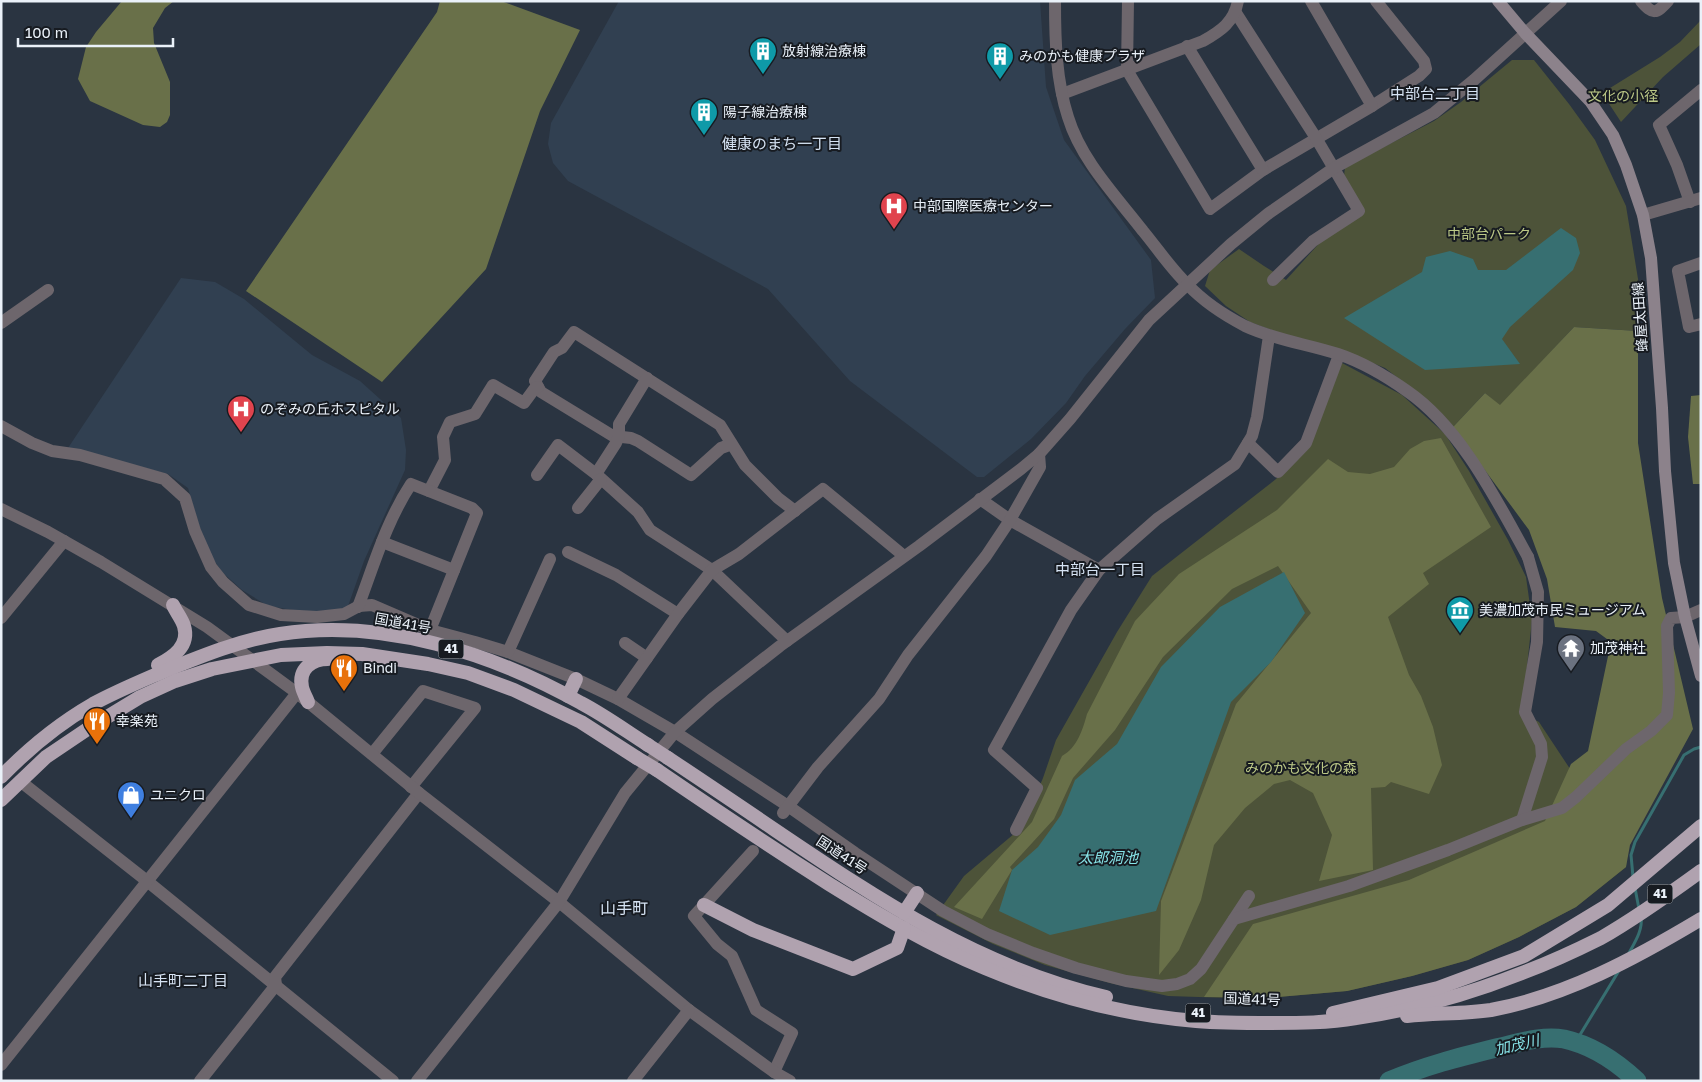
<svg xmlns="http://www.w3.org/2000/svg" width="1702" height="1082" font-family="'Golos Text','Noto Sans JP',sans-serif">
<style>
.built{fill:#314051}
.green{fill:#4d5339}
.forest{fill:#697049}
.water{fill:#376f71}
.lines{fill:none;stroke-linecap:round;stroke-linejoin:round}
.stream{stroke:#376f71;stroke-width:3}
.river{stroke:#376f71;stroke-width:19}
.minor{stroke:#6d666c;stroke-width:12}
.tertiary{stroke:#6d666c;stroke-width:12}
.secondary{stroke:#8c828b;stroke-width:12}
.trunk{stroke:#b0a2af;stroke-width:14}
.trunk-bridge{stroke:#b0a2af;stroke-width:14}
.labels{text-anchor:middle;stroke-width:4;stroke-linejoin:round;paint-order:stroke}
.shield{fill:#171b21;stroke:#abb1b8;stroke-width:1}
.shield-label{font-size:12px;font-weight:bold;fill:#eaf1f9}
.poi-label{font-size:14px;fill:#eaf1f9;stroke:#171b21;text-anchor:start}
.park-label{font-size:14px;fill:#bdca87;stroke:#171b21}
.street-label{font-size:14px;fill:#eaf1f9;stroke:#171b21}
.neighbourhood-label{font-size:15px;fill:#d6e3f3;stroke:#171b21}
.water-label{font-size:15px;font-style:italic;fill:#87e4e8;stroke:#171b21}
.quarter-label{font-size:16px;fill:#d6e3f3;stroke:#171b21}
</style>
<rect width="100%" height="100%" fill="#2a3441"/>
<g class="built">
<path d="M619 1H1040L1046 87 1064 140 1151 260 1155 298 1125 329 1085 376 1066 403 1031 439 984 477H977L850 381 768 289 568 181 553 163 548 144 551 123Z"/>
<path d="M181 278 215 282 244 299 312 355 360 381 401 418 406 450 405 470 364 561 347 609 305 612 268 606 242 590 222 572 206 549 188 488 168 474 68 448Z"/>
</g>
<g class="green">
<path d="M1701 20V44L1663 77 1621 122 1602 93 1660 57 1680 42Z"/>
<path d="M1512 60H1534L1569 104 1595 140 1626 206 1640 291 1638 331 1574 327 1500 406 1485 393 1453 427 1429 402 1385 368 1353 355 1290 337 1250 322 1226 306 1205 286 1210 270 1239 249 1264 266 1286 280 1324 238 1364 212 1344 176 1345 167 1434 121 1461 102Z"/>
<path d="M1342 363 1402 395 1445 434 1469 471 1508 540 1526 577 1532 620 1522 713 1539 722 1627 855 1626 867 1576 907 1519 937 1468 960 1412 976 1347 991 1278 997 1229 998 1168 996 1110 983 1045 965 993 944 936 915 964 876 1022 827 1043 778 1056 740 1117 632 1152 576 1276 479 1309 443Z"/>
</g>
<g class="forest">
<path d="M122 1H174L165 8 153 28 154 43 170 82V115L167 122 160 127 143 125 90 101 78 79 86 47 96 32Z"/>
<path d="M440 1H501L580 30 540 111 486 269 382 382 246 291 437 12Z"/>
<path d="M1574 327 1638 331V443L1662 598 1693 729 1630 845 1626 867 1576 907 1519 937 1468 960 1412 976 1347 991 1278 997H1204L1253 924 1409 880 1545 821 1571 764 1588 751 1611 642 1596 631 1555 627 1547 579 1529 530 1453 427 1485 393 1500 405Z"/>
<path d="M1701 395V484H1693L1688 437 1691 396Z"/>
<path d="M1441 438 1491 527 1423 573 1429 584 1388 617 1409 675 1421 696 1433 727 1442 765 1429 794 1391 782 1385 787 1371 788 1373 870 1319 881 1332 835 1313 793 1290 780 1274 784 1245 808 1214 845 1201 900 1179 950 1159 975 1161 901 1236 704 1311 613 1278 566 1232 589 1163 657 1115 730 1073 778 1054 819 1010 867 1012 870 982 919 954 907 1032 822 1062 756C1077 748 1083 729 1087 714L1135 621 1179 574 1277 510 1328 459 1348 472 1370 474 1394 467 1410 449 1424 441Z"/>
</g>
<g class="water">
<path d="M1561 228 1576 238 1580 253 1573 270 1510 327 1502 339 1520 364 1425 370 1344 318 1422 272 1426 257 1450 251 1473 259 1478 270H1506Z"/>
<path d="M1284 572 1305 613 1271 662 1231 702 1156 911 1050 935 999 911 1012 870 1038 847 1061 815 1075 780 1117 744 1161 667 1220 607Z"/>
</g>
<g class="lines">
<g class="stream">
<path d="M1633 877 1631 855 1635 842 1684 755 1694 749 1701 747"/>
<path d="M1635 888 1639 909"/>
<path d="M1629 953C1635 942 1643 930 1641 917"/>
<path d="M1575 1043 1620 969"/>
</g>
<path class="river" d="M1389 1081C1424 1066 1460 1057 1496 1048 1518 1043 1542 1035 1564 1039 1591 1045 1617 1062 1637 1081"/>
<g class="minor">
<path d="M1128 1 1127 70 1210 209 1263 170 1372 106 1419 76 1426 69 1424 61 1376 1"/>
<path d="M1311 1 1372 106"/>
<path d="M1641 1C1653 15 1656 14 1668 1"/>
<path d="M1236 13 1316 138 1359 211 1313 241 1273 280"/>
<path d="M1187 46 1263 170"/>
<path d="M1062 94 1203 41C1221 31 1234 22 1238 1"/>
<path d="M1690 202 1677 165 1659 125 1701 90"/>
<path d="M1701 263 1678 271 1689 327 1701 324"/>
<path d="M1 323 48 290"/>
<path d="M1 426 32 443 52 451 80 455 164 479 185 498 195 531 211 567 223 582 249 605 281 615 317 617 344 614 359 606 372 605 430 630 475 642 508 652 576 679 618 699 675 732 788 806 855 853 943 911 987 934 1033 953 1076 968 1126 981 1162 986 1177 984 1190 979 1201 969 1249 896"/>
<path d="M1248 443 1278 472 1306 443 1339 355"/>
<path d="M732 444 721 448 691 475 638 441 631 438 613 436 541 392 535 381 554 352 562 348 574 332 720 425 745 465 778 498 795 511"/>
<path d="M596 474 616 443 619 436V424L647 378"/>
<path d="M537 475 558 445 596 474 638 512 650 530 712 570 787 641"/>
<path d="M429 491 445 460 443 437 450 422 475 414 493 385 524 403 535 388 538 387"/>
<path d="M980 499 1010 520 1099 570"/>
<path d="M578 508 601 479"/>
<path d="M382 542 454 570"/>
<path d="M568 552 616 575 678 614"/>
<path d="M358 607C374 565 386 522 411 484L472 508 477 513 430 630"/>
<path d="M1 618 64 541"/>
<path d="M625 643 647 658"/>
<path d="M508 652 550 559"/>
<path d="M618 699 678 614 712 570 739 554 823 489 904 556"/>
<path d="M372 754 423 691 475 708 411 787"/>
<path d="M20 781 147 881 393 1081"/>
<path d="M783 813 818 767 879 699 908 655 986 556 1010 520 1040 467 1039 454"/>
<path d="M1522 820 1542 757 1541 744 1525 712 1537 642 1538 592 1528 557"/>
<path d="M1016 830 1037 788 994 750 1071 610 1099 570 1157 519 1235 464 1252 436 1257 417 1269 336"/>
<path d="M753 851 694 916 717 944 732 956 756 1010 792 1033 774 1072"/>
<path d="M1234 919 1349 886 1448 850 1522 820 1562 808 1576 797 1626 749 1651 731 1667 715 1669 693 1667 626 1671 618 1685 617 1701 610"/>
<path d="M1 1065 297 693"/>
<path d="M200 1081 276 985 275 977 419 793"/>
</g>
<g class="tertiary">
<path d="M1055 1C1055 40 1056 80 1068 117 1081 160 1116 196 1143 231 1158 249 1171 269 1188 285 1204 302 1224 315 1245 326 1275 340 1307 344 1338 354 1362 362 1386 376 1407 391 1461 428 1497 501 1528 557"/>
<path d="M1643 215 1701 198"/>
<path d="M1 509 48 532 101 562 207 627 297 693 419 793 559 902 689 1010 774 1072 790 1081"/>
<path d="M417 1081 559 902 625 793 675 732 712 699 780 646 919 546 1021 469 1039 454 1070 419 1149 320 1231 244 1269 213 1334 168 1434 113 1474 80 1561 1"/>
<path d="M633 1081 689 1010"/>
</g>
<path class="secondary" d="M1498 1 1525 33 1590 101 1613 135 1626 165 1643 215 1651 258 1662 408 1665 471 1674 563 1685 617 1701 676"/>
<g class="trunk">
<path d="M158 665C173 657 190 646 184 626 182 619 176 612 173 605"/>
<path d="M568 696 576 679"/>
<path d="M308 702C306 697 303 692 302 687 298 669 312 659 328 659"/>
<path d="M668 758C704 782 740 806 775 830 880 901 981 968 1106 997"/>
<path d="M657 770C714 809 771 847 829 884 879 915 931 946 985 968 1052 996 1124 1015 1196 1021 1221 1023 1246 1023 1271 1023 1299 1023 1328 1023 1356 1018 1413 1010 1469 994 1522 973 1549 963 1575 951 1601 938 1636 918 1668 895 1701 871"/>
<path d="M1 777C28 749 60 723 93 704 115 692 139 682 162 672 199 657 240 640 280 634 383 618 492 653 581 703 604 715 626 731 648 745"/>
<path d="M1 800 46 757 89 728 140 697 175 681 212 669 281 655 327 653 362 654 428 664 468 673 514 690 581 722 637 758"/>
<path d="M704 905 753 930 853 969 897 948 904 928"/>
<path d="M904 913 917 893"/>
<path d="M1333 1013 1438 988 1524 956 1608 905 1701 826"/>
<path d="M1407 1016C1434 1013 1463 1014 1491 1010 1566 996 1636 958 1701 919"/>
</g>
<g class="trunk-bridge">
<path d="M648 745 668 758"/>
<path d="M637 758 657 770"/>
</g>
</g>
<defs>
<g id="building-pin" transform="scale(1.4375)"><path d="M0 17L-7.5 6A9.5 9.5 0 1 1 7.5 6Z" fill="#0f9aa8" stroke="#171b21"/><path d="M-4-6H4V6H1V3H-1V6H-4ZM-2.5-4.3h1.7v1.8h-1.7ZM.8-4.3h1.7v1.8H.8ZM-2.5-1h1.7V.8h-1.7ZM.8-1h1.7V.8H.8Z" fill="#fff"/></g>
<g id="hospital-pin" transform="scale(1.4375)"><path d="M0 17L-7.5 6A9.5 9.5 0 1 1 7.5 6Z" fill="#e0444e" stroke="#171b21"/><path d="M-5-5h3v3.5h4V-5h3V5h-3V1.5h-4V5h-3Z" fill="#fff"/></g>
<g id="museum-pin" transform="scale(1.4375)"><path d="M0 17L-7.5 6A9.5 9.5 0 1 1 7.5 6Z" fill="#0f9aa8" stroke="#171b21"/><path d="M0-6L6-3V-2H-6V-3ZM-5-1h2V3h-2ZM-1-1h2V3h-2ZM3-1h2V3H3ZM-6 4H6V6H-6Z" fill="#fff"/></g>
<g id="temple-pin" transform="scale(1.4375)"><path d="M0 17L-7.5 6A9.5 9.5 0 1 1 7.5 6Z" fill="#6b7280" stroke="#171b21"/><path d="M0-6L5-2H3V0L6.5 2.5H4V6H1.5V3h-3V6H-4V2.5H-6.5L-3 0V-2H-5Z" fill="#fff"/></g>
<g id="restaurant-pin" transform="scale(1.4375)"><path d="M0 17L-7.5 6A9.5 9.5 0 1 1 7.5 6Z" fill="#e8710a" stroke="#171b21"/><path d="M-5-6h1v4h1v-4h1v4h1v-4h1v5L-1.5 .5V6h-2V.5L-5-1ZM5-6V6H3V1.5H1.5Q1.5-4 5-6Z" fill="#fff"/></g>
<g id="shop-pin" transform="scale(1.4375)"><path d="M0 17L-7.5 6A9.5 9.5 0 1 1 7.5 6Z" fill="#3f7fe0" stroke="#171b21"/><path d="M-5-2.5h2.3a2.7 3.5 0 0 1 5.4 0H5L5.5 6h-11ZM-1.5-2.5h3a1.5 2.3 0 0 0-3 0Z" fill="#fff"/></g>
</defs>
<g fill-rule="evenodd">
<use href="#building-pin" x="763" y="51"/>
<use href="#building-pin" x="1000" y="56"/>
<use href="#building-pin" x="704" y="112"/>
<use href="#hospital-pin" x="894" y="206"/>
<use href="#hospital-pin" x="241" y="409"/>
<use href="#museum-pin" x="1460" y="610"/>
<use href="#temple-pin" x="1571" y="648"/>
<use href="#restaurant-pin" x="344" y="668"/>
<use href="#restaurant-pin" x="97" y="721"/>
<use href="#shop-pin" x="131" y="795"/>
</g>
<g class="labels">
<g class="shield">
<rect x="438.5" y="639.5" width="25" height="19" rx="4"/>
<rect x="1647.5" y="884.5" width="25" height="19" rx="4"/>
<rect x="1185.5" y="1003.5" width="25" height="19" rx="4"/>
</g>
<g class="shield-label">
<text x="451" y="653">41</text>
<text x="1660" y="898">41</text>
<text x="1198" y="1017">41</text>
</g>
<g class="poi-label">
<text x="782" y="56">放射線治療棟</text>
<text x="1019" y="61">みのかも健康プラザ</text>
<text x="723" y="117">陽子線治療棟</text>
<text x="913" y="211">中部国際医療センター</text>
<text x="260" y="414">のぞみの丘ホスピタル</text>
<text x="1479" y="615">美濃加茂市民ミュージアム</text>
<text x="1590" y="653">加茂神社</text>
<text x="363" y="673">Bindi</text>
<text x="116" y="726">幸楽苑</text>
<text x="150" y="800">ユニクロ</text>
</g>
<g class="park-label">
<text x="1623" y="101">文化の小径</text>
<text x="1489" y="239">中部台パーク</text>
<text x="1301" y="773">みのかも文化の森</text>
</g>
<g class="street-label">
<text transform="translate(1640 317) rotate(-94)" y="5">蜂屋太田線</text>
<text transform="translate(403 623) rotate(10)" y="5">国道41号</text>
<text transform="translate(842 855) rotate(33)" y="5">国道41号</text>
<text transform="translate(1252 999) rotate(2)" y="5">国道41号</text>
</g>
<g class="neighbourhood-label">
<text x="1435" y="99">中部台二丁目</text>
<text x="782" y="149">健康のまち一丁目</text>
<text x="1100" y="575">中部台一丁目</text>
<text x="183" y="986">山手町二丁目</text>
</g>
<g class="water-label">
<text x="1108" y="863">太郎洞池</text>
<text transform="translate(1517 1045) rotate(-13)" y="5">加茂川</text>
</g>
<g class="quarter-label">
<text x="624" y="914">山手町</text>
</g>
</g>
<rect width="1702" height="1082" fill="none" stroke="#eaf1f9" stroke-width="5"/>
<path d="M18 38v8h155v-8" fill="none" stroke="#eaf1f9" stroke-width="2.5"/>
<text x="25" y="38" font-size="15" fill="#eaf1f9" stroke="#171b21" stroke-width="4" paint-order="stroke">100 m</text>
</svg>
